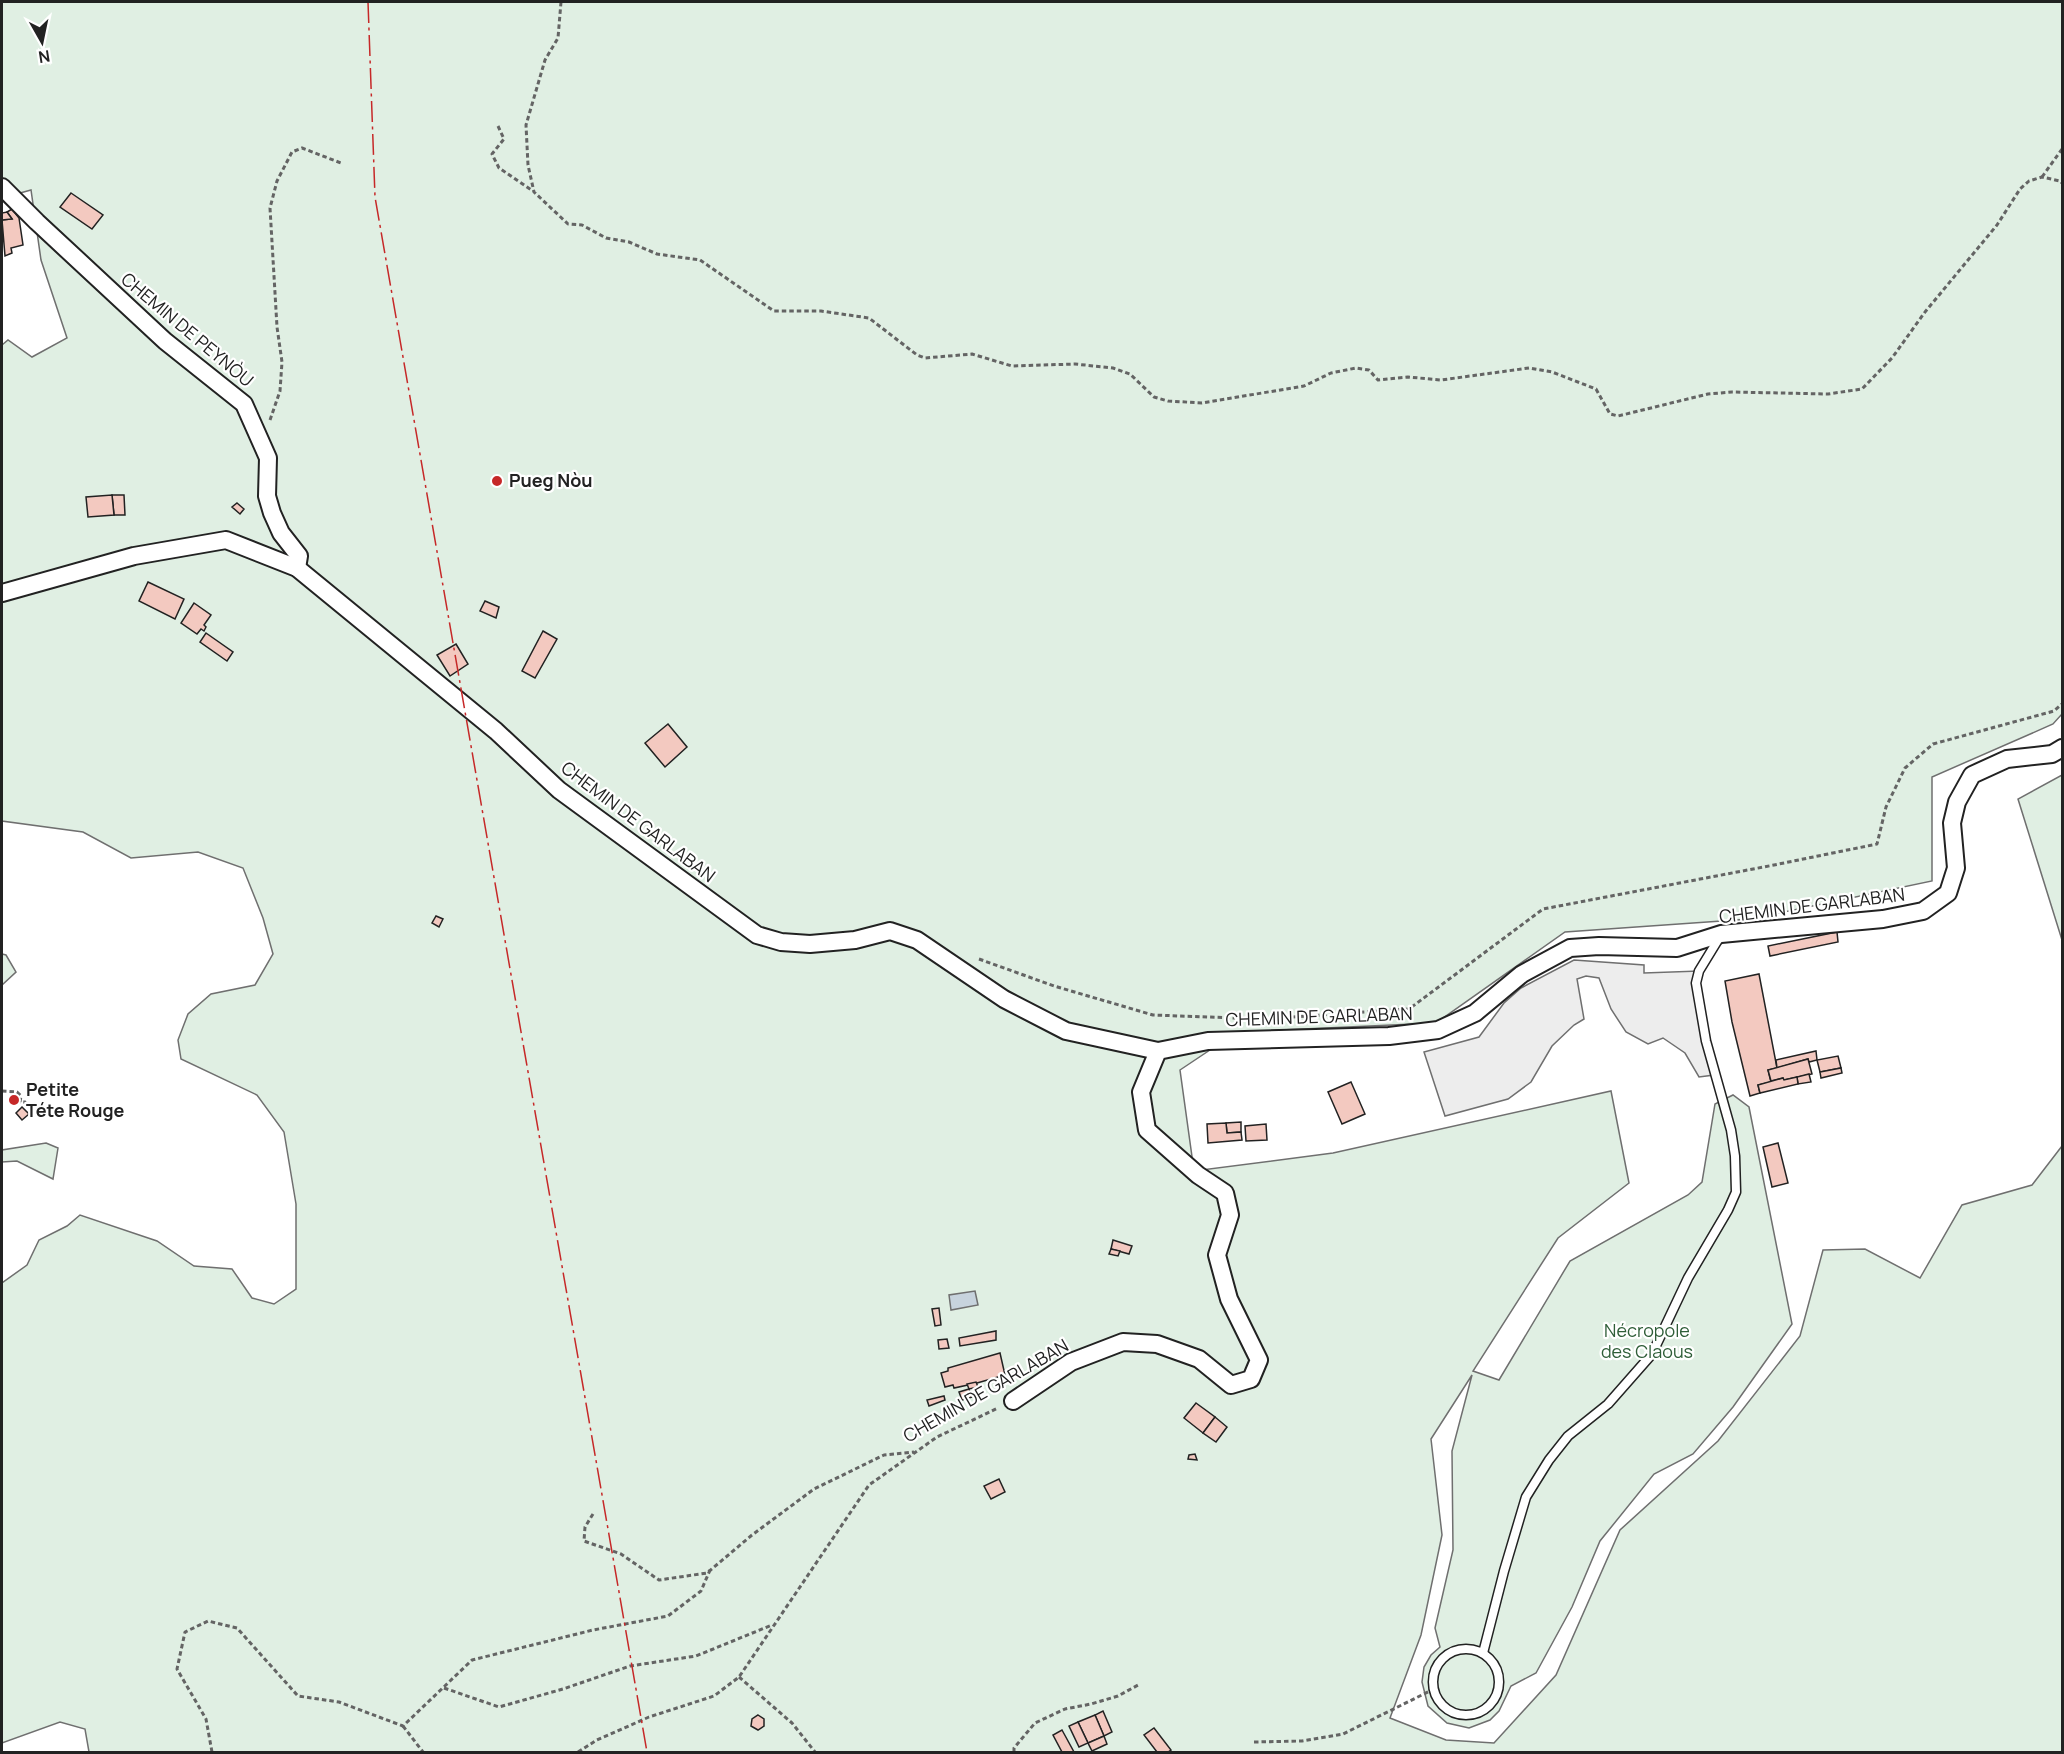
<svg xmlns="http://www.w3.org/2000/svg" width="2064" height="1754" font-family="Manrope,sans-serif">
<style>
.green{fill:#e0efe3;stroke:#6f6f6f;stroke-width:1.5}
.parking{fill:#ededed;stroke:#6f6f6f;stroke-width:1.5}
.water{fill:#c7d3dd;stroke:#6f6f6f;stroke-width:1.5}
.building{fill:#f3c9c0;stroke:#222;stroke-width:1.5}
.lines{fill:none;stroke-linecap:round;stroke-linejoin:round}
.lane-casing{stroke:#222;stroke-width:11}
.street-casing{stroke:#222;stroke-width:20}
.path{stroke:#646464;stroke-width:3;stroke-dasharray:4.5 3;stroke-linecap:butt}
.lane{stroke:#fff;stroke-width:8}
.street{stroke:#fff;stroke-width:16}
.fence{stroke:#222;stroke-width:1.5;stroke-dasharray:8 3;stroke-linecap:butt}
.power{stroke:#c62828;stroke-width:1.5;stroke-dasharray:21 4.5 3 4.5;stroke-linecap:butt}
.poi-dot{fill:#c62828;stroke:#fff;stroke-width:2}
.labels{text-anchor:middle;stroke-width:4.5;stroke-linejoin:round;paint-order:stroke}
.street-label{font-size:18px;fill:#222;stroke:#fff}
.poi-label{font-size:18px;font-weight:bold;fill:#222;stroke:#fff;text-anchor:start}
.park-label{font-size:18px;fill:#2f5e38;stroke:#fff}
</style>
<rect width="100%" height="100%" fill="#fff"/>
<g class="green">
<path d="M2 2H2062V714L2053 724 1932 777V881L1750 919 1565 932 1436 1023 1237 1032 1180 1070 1194 1171 1333 1153 1611 1091 1629 1183 1558 1238 1473 1371 1499 1380 1570 1261 1688 1195 1702 1182 1715 1104 1733 1095 1749 1107 1792 1324 1733 1407 1693 1454 1654 1474 1600 1541 1572 1607 1536 1673 1511 1686 1499 1711 1490 1720 1469 1728 1447 1723 1428 1706 1422 1682 1424 1667 1431 1655 1440 1647 1435 1628 1453 1550 1452 1451 1472 1375 1431 1439 1442 1535 1421 1635 1390 1718 1446 1740 1494 1743 1556 1675 1620 1530 1718 1441 1800 1336 1823 1250 1865 1249 1920 1278 1962 1205 2032 1185 2062 1146V1752H89L85 1729 60 1722 2 1743V1283L27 1265 39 1240 67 1226 80 1215 157 1241 194 1266 232 1269 252 1298 274 1304 296 1289V1204L284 1132 257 1095 181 1059 178 1040 188 1014 211 994 255 985 273 954 263 918 243 868 198 852 131 858 83 832 2 821V345L8 340 32 357 67 338 41 260 31 190 2 198Z"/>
<path d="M2062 775V940L2018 799Z"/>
<path d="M2 954 6 955 16 972 2 985Z"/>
<path d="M46 1143 58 1148 53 1179 17 1161 2 1162V1150Z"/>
</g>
<path class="parking" d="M1574 960 1644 965V973L1699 971 1696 983 1714 1075 1699 1077 1685 1053 1663 1038 1648 1044 1626 1032 1611 1009 1599 978 1586 976 1577 979 1584 1019 1574 1025 1552 1046 1531 1082 1508 1099 1445 1116 1424 1052 1479 1037 1504 1003 1521 988Z"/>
<path class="water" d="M975 1291 978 1305 951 1310 949 1295Z"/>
<g class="building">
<path d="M71 193 103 215 92 229 60 207Z"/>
<path d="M12 209 19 218 23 245 11 248 12 253 5 256 2 220 12 219 7 212Z"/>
<path d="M7 212 12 219 2 220V213Z"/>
<path d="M112 495H124L125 515H114Z"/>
<path d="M112 495 114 515 88 517 86 497Z"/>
<path d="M237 503 244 509 240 514 232 507Z"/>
<path d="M148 582 184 599 175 619 139 601Z"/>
<path d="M485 601 499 607 496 618 480 611Z"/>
<path d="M194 603 211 615 204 625 206 627 204 631 201 629 197 634 181 623Z"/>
<path d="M543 631 557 639 535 678 522 671Z"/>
<path d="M206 633 233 652 227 661 200 642Z"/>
<path d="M456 644 468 664 450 676 437 655Z"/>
<path d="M668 724 687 747 665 767 645 743Z"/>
<path d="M436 916 443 919 439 927 432 923Z"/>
<path d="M1837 932 1838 942 1770 956 1768 946Z"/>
<path d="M1759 974 1777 1068 1768 1070 1771 1082 1758 1085 1760 1093 1750 1096 1732 1022 1725 981Z"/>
<path d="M1816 1051 1817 1060 1809 1062 1808 1059 1777 1068 1776 1060Z"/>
<path d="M1838 1056 1841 1068 1820 1072 1817 1060Z"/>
<path d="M1808 1059 1812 1074 1784 1080 1783 1078 1771 1081 1768 1070Z"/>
<path d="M1841 1068 1842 1073 1821 1078 1820 1072Z"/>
<path d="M1809 1074 1811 1082 1798 1084 1797 1077Z"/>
<path d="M1797 1077 1798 1084 1760 1093 1758 1085 1783 1078 1784 1080Z"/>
<path d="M1351 1082 1365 1114 1342 1124 1328 1092Z"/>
<path d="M22 1107 29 1114 22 1120 16 1113Z"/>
<path d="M1241 1122V1132L1227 1133 1226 1123Z"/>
<path d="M1226 1123 1227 1133 1241 1132 1242 1140 1208 1143 1207 1124Z"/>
<path d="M1266 1124 1267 1140 1246 1141 1245 1126Z"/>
<path d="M1778 1143 1788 1183 1772 1187 1763 1147Z"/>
<path d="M1113 1240 1132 1246 1129 1254 1111 1249Z"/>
<path d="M1111 1249 1120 1251 1118 1256 1109 1254Z"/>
<path d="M939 1308 941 1325 935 1326 932 1309Z"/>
<path d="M996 1331V1340L960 1346 959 1338Z"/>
<path d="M947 1339 949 1348 939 1349 938 1340Z"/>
<path d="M1000 1353 1005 1375 977 1383 954 1388 953 1385 945 1387 941 1373 948 1371V1368Z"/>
<path d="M976 1382 978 1387 969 1389 967 1384Z"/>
<path d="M969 1389 972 1397 962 1400 959 1392Z"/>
<path d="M944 1396 945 1400 929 1406 927 1400Z"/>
<path d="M1196 1403 1215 1417 1203 1433 1184 1418Z"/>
<path d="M1215 1417 1227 1427 1216 1442 1203 1433Z"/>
<path d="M1195 1454 1197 1460 1188 1459 1189 1455Z"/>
<path d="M999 1479 1005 1492 991 1499 984 1486Z"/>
<path d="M1103 1711 1112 1732 1104 1736 1095 1715Z"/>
<path d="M758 1715 764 1719V1726L758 1730 751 1726 752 1719Z"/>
<path d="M1095 1715 1104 1736 1088 1743 1078 1722Z"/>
<path d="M1078 1722 1088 1743 1079 1747 1069 1726Z"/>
<path d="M1154 1728 1171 1750 1168 1752H1157L1144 1735Z"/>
<path d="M1062 1730 1074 1752H1062L1053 1735Z"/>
<path d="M1104 1736 1107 1744 1092 1751 1088 1743Z"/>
</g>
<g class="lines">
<g class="lane-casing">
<g id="lane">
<circle cx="1466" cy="1682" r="33"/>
<path d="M1483 1653 1504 1571 1526 1497 1549 1460 1568 1436 1608 1404 1652 1354 1688 1278 1728 1210 1736 1192 1735 1156 1731 1130 1706 1041 1696 983 1699 971 1721 935"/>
</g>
</g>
<g class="street-casing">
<g id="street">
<path d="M2 187 37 222 165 341 244 404 268 458 267 496 272 513 281 533 299 556 297 568"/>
<path d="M2 593 134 556 226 540 297 568 496 731 559 790 757 935 781 942 810 944 855 940 890 931 917 940 1004 999 1066 1031 1158 1051"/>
<path d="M1013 1401 1071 1362 1123 1342 1157 1344 1199 1359 1231 1385 1251 1379 1259 1360 1229 1299 1217 1255 1230 1215 1225 1193 1198 1175 1147 1130 1141 1092 1158 1051 1208 1041 1389 1036 1438 1030 1475 1013 1522 974 1570 948 1599 946 1677 948 1721 934 1883 919 1923 911 1948 893 1956 868 1952 823 1957 802 1972 775 2007 759 2052 754 2062 748"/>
</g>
</g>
<g class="path">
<path d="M561 2 558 38 545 60 526 125 528 165 534 192 568 224 582 225 606 238 629 242 657 254 700 260 774 311H821L869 318 917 355 925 358 972 354 1012 366 1075 364 1113 368 1130 374 1154 397 1168 401 1202 403 1304 386 1331 373 1356 368 1369 370 1378 380 1408 377 1441 380 1529 368 1552 372 1596 389 1610 414 1618 416 1708 394 1732 392 1828 394 1862 389 1892 358 1925 312 1997 225 2020 189 2029 181 2042 177 2060 181 2062 183"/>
<path d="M498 126 504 139 492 154 499 168 533 191"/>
<path d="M2042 177 2062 149"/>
<path d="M270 420 280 391 282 362 277 327 270 208 277 181 292 152 302 148 341 163"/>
<path d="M979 959 1054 986 1153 1015 1263 1019 1409 1009 1543 909 1774 865 1877 844 1886 807 1905 768 1933 744 2054 711 2062 704"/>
<path d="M2 1091 17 1092 21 1096 20 1102H25L26 1106 33 1104"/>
<path d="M593 1514 585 1527 584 1541 621 1554 659 1580 707 1573 752 1535 814 1489 884 1455 914 1452"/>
<path d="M739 1677 792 1723 815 1752"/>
<path d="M444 1688 499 1707 563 1689 630 1666 696 1656 772 1625"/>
<path d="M403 1726 423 1752"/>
<path d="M1254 1742 1302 1741 1343 1734 1434 1689"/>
<path d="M212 1752 206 1719 177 1669 185 1632 208 1621 237 1628 298 1696 339 1702 403 1726 472 1660 593 1630 668 1616 701 1591 710 1570"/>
<path d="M578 1752 597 1740 649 1717 714 1696 739 1677 869 1485 937 1437 998 1408"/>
<path d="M1014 1752V1748L1035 1723 1065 1709 1091 1704 1118 1696 1140 1684"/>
</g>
<use href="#lane" class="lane"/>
<use href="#street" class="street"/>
<path class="fence" d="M2 1106V1138"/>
<path class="power" d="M368 2 375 197 647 1752"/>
</g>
<g class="poi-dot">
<circle cx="497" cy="481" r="6"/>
<circle cx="14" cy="1100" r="6"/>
</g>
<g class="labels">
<g class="street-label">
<text transform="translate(187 330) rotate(40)" y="6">CHEMIN DE PEYNÒU</text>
<text transform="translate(638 822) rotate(37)" y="6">CHEMIN DE GARLABAN</text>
<text transform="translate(1812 906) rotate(-7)" y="6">CHEMIN DE GARLABAN</text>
<text transform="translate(1319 1017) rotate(-2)" y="6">CHEMIN DE GARLABAN</text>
<text transform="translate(986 1391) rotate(-30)" y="6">CHEMIN DE GARLABAN</text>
</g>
<g class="poi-label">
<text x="509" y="487">Pueg Nòu</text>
<text x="26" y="1096">Petite<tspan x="26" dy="21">Téte Rouge</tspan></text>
</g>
<g class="park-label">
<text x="1647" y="1337">Nécropole<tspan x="1647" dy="21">des Claous</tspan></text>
</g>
</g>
<rect width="2064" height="1754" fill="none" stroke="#222222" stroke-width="6"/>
<g transform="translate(42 42) rotate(171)" stroke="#ffffff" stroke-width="4.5" paint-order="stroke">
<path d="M0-4.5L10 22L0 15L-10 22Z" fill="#222222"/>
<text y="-9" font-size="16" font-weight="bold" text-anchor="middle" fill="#222222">N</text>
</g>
</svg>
